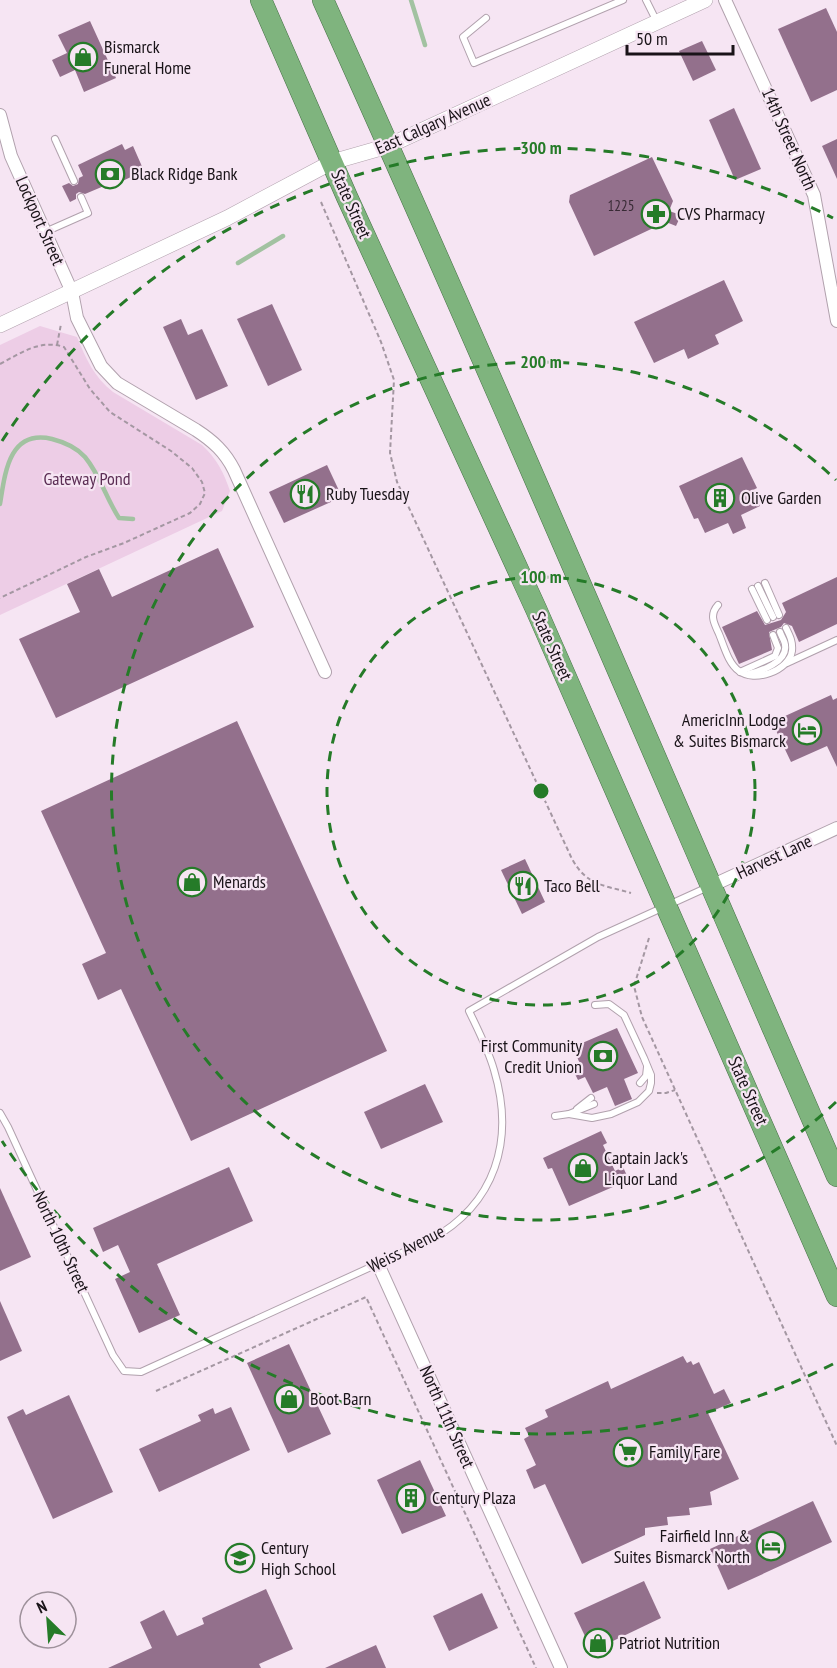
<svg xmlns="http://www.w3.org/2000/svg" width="837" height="1668" font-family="'PT Sans Narrow',sans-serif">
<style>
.green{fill:#edcde6}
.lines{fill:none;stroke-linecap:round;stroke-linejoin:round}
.stream{stroke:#a2c2a1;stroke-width:4.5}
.building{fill:#93708c}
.service-casing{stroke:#b1a1ad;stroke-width:8}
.minor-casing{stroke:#b1a1ad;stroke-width:14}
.tertiary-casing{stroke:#b1a1ad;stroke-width:16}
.trunk-casing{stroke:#466f46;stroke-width:22}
.path{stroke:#a497a2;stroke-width:2;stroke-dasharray:4.5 3;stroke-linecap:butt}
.service{stroke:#fff;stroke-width:6}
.minor{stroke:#fff;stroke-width:12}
.tertiary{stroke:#fff;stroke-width:15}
.trunk{stroke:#7fb47e;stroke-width:21}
.ring{fill:none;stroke:#257b28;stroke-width:3;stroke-dasharray:10 8}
.labels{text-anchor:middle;stroke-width:4.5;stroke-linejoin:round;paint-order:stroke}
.number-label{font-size:15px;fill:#382a35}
.poi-label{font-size:18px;fill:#191318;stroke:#f6e5f3;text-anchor:start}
.street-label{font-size:18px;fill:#191318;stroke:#f6e5f3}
.park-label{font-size:18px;fill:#5b2d54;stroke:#f6e5f3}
.centre{fill:#257b28;stroke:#f6e5f3;stroke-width:3}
.ring-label{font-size:18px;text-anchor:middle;font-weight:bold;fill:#257b28;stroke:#f6e5f3;stroke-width:4.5;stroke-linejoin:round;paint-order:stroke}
</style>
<rect width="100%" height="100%" fill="#f6e5f3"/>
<path class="green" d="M40 326 77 337C86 359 94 377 113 392L202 445C217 459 224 473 230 491L222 511 0 615V345Z"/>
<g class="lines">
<g class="stream">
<path d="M411 0 425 45"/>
<path d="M238 263 283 236"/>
<path d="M0 504C5 473 9 429 52 439 64 442 77 448 85 457 100 475 106 498 119 518L133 519"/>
</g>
</g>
<g class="building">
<path d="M826 8 837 32V90L811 102 778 29Z"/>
<path d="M90 21 116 78 84 92 75 70 60 77 52 60 67 53 58 35Z"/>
<path d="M702 41 716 70 693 81 679 51Z"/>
<path d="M734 108 761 169 735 180 709 120Z"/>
<path d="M837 139V179L822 146Z"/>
<path d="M122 144 125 150 133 146 144 171 105 189 104 186 85 194 79 192 76 194V199L70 202 62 186 69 183 73 186 78 184 79 178 83 176 78 165Z"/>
<path d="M652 157 673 201 669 211 681 215 676 226 666 222 594 256 569 202 570 195Z"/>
<path d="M724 280 743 321 715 335 719 344 688 359 684 349 654 363 634 322Z"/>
<path d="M272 304 302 370 268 386 237 319Z"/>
<path d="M181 319 188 335 202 329 228 386 196 400 163 327Z"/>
<path d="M742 457 757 488 753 490 760 506 741 515 746 528 733 534 728 523 705 533 698 518 694 519 679 486Z"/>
<path d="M327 465 342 497 284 523 269 492Z"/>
<path d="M218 548 254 627 56 718 19 639 80 612 67 584 99 569 112 597Z"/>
<path d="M837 577V624L799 642 792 626 784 623 781 627 769 632 772 650 739 664 722 627 757 611 765 625 781 620 786 612 782 603Z"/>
<path d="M831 695 833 700 837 698V767L827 746 791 762 772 722Z"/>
<path d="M237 721 387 1051 191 1141 121 989 98 1000 82 964 106 953 41 811Z"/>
<path d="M525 859 545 902 522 914 501 870Z"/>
<path d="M617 1028 638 1073 624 1079 632 1099 615 1106 607 1087 593 1093 585 1077 578 1080 572 1068 580 1064 573 1047Z"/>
<path d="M425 1084 443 1122 381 1149 364 1112Z"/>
<path d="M601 1131 607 1143 603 1145 615 1171 623 1167 629 1180 569 1206 552 1168 548 1169 543 1158Z"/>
<path d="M229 1167 253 1221 157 1264 180 1315 139 1333 115 1279 130 1272 118 1245 103 1252 93 1228Z"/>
<path d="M0 1188 31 1257 0 1271Z"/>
<path d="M0 1301 22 1351 0 1361Z"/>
<path d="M289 1344 331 1434 288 1453 247 1363Z"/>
<path d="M683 1356 687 1363 691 1361 693 1365 699 1362 714 1394 724 1389 731 1403 708 1413 739 1479 710 1492 712 1505 689 1508 690 1515 667 1517 668 1525 645 1528V1535L582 1564 545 1484 534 1489 526 1470 536 1465 524 1439 529 1436 525 1428 548 1417 545 1410 608 1381 611 1389Z"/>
<path d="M69 1395 113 1492 53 1519 7 1417 23 1409 26 1415Z"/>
<path d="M231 1407 250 1450 159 1492 139 1449 201 1421 198 1415 213 1408 215 1414Z"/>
<path d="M420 1460 446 1516 402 1534 377 1480Z"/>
<path d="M813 1501 832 1542 728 1590 710 1549Z"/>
<path d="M644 1581 661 1618 592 1651 574 1613Z"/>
<path d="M266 1589 293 1649 259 1664 261 1668H108L152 1648 140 1622 164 1610 177 1636 204 1624 202 1618Z"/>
<path d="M482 1593 498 1628 449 1651 433 1616Z"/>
<path d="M376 1645 386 1668H325Z"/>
</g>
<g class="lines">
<g class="service-casing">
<g id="service">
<path d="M646 0 657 22"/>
<path d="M486 18 463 37 474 63 623 0"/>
<path d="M55 139 74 181"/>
<path d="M45 232 88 213 81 197"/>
<path d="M765 583 779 615"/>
<path d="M758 586 773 617"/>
<path d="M752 589 767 620"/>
<path d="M718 605C709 615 714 623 719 634 724 646 728 663 739 671 754 683 789 671 792 651 793 642 790 636 786 628"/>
<path d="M787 663 837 640"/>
<path d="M740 672 775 656 778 648 773 635"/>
<path d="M749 674C761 671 788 662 785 645 785 641 781 636 780 632"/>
<path d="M640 1083 646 1076 647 1067"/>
<path d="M577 1109 591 1098"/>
<path d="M0 1113 8 1127 113 1355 124 1371 141 1372 430 1240C496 1204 515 1140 494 1070 488 1049 478 1030 469 1011L598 937 708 887"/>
<path d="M569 1114 592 1118 611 1114 638 1102 649 1091 651 1083V1075L644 1058 624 1015 609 1004 595 1005"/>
<path d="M555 1116 569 1114 594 1104"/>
</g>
</g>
<g class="minor-casing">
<g id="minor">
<path d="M725 0 814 195 837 321"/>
<path d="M0 115 11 156 72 292 77 318 101 366 117 383 196 430C213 441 225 452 234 470L325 672"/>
<path d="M711 886 837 828"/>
<path d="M378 1264 561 1668"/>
</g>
</g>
<g class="tertiary-casing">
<path id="tertiary" d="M0 325 227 218 332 162 388 146 705 0"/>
</g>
<g class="trunk-casing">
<g id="trunk">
<path d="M261 0 347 197 536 609 837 1296"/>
<path d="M323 0C499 390 666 784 837 1176"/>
</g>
</g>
<g class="path">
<path d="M321 202 381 342 394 380 390 453 397 482 572 859C587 886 604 885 631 893"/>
<path d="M57 345 61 324"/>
<path d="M0 364C21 353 40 339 64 347L90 389 110 412 171 451 192 468 202 482 205 493 200 504 190 513 124 543 86 557 0 598"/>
<path d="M649 938 634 986 642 1017 837 1446"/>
<path d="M657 1093H666L675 1090"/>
<path d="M156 1391 366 1297 536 1668"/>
</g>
<use href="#service" class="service"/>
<use href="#minor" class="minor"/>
<use href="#tertiary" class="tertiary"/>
<use href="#trunk" class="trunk"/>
</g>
<g class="ring">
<circle cx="541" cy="791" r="214"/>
<path d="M836 1102A429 429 0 1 1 836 480"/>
<path d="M833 1364A643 643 0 0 1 2 1141M2 441A643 643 0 0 1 833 218"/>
</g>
<defs>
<g id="shop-ring" transform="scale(1.5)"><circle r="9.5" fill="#f6e5f3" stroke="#257b28" stroke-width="1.5"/><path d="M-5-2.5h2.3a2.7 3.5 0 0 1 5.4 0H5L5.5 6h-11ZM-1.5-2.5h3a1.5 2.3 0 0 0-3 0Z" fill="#257b28"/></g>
<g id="bank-ring" transform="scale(1.5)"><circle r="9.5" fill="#f6e5f3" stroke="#257b28" stroke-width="1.5"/><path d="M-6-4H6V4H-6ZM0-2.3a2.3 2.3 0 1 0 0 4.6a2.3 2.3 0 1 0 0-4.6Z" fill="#257b28"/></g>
<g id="pharmacy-ring" transform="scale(1.5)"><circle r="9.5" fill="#f6e5f3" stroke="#257b28" stroke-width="1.5"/><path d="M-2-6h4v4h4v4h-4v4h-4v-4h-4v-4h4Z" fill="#257b28"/></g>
<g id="restaurant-ring" transform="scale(1.5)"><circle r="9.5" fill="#f6e5f3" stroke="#257b28" stroke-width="1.5"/><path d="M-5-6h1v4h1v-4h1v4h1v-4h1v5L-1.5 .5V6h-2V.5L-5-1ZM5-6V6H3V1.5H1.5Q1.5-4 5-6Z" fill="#257b28"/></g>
<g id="building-ring" transform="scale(1.5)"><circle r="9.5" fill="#f6e5f3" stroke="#257b28" stroke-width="1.5"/><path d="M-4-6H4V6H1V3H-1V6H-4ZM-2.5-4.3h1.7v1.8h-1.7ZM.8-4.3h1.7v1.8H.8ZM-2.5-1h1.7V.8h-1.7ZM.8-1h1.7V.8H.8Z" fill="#257b28"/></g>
<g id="hotel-ring" transform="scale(1.5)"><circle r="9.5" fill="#f6e5f3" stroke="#257b28" stroke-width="1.5"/><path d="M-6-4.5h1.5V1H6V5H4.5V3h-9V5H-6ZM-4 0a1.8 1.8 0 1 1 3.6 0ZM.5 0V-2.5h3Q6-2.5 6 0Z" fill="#257b28"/></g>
<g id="supermarket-ring" transform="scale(1.5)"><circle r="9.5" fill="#f6e5f3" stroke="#257b28" stroke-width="1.5"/><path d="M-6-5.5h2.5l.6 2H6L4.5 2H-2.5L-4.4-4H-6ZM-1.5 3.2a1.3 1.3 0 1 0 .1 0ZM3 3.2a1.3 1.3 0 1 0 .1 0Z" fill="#257b28"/></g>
<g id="school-ring" transform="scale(1.5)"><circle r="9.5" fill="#f6e5f3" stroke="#257b28" stroke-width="1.5"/><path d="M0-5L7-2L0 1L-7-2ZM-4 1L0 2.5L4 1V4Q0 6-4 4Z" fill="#257b28"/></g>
</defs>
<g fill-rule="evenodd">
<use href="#shop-ring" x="83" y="57"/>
<use href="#bank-ring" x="110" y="174"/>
<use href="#pharmacy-ring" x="656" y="214"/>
<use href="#restaurant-ring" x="305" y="494"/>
<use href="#building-ring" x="720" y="498"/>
<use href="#hotel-ring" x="807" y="730"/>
<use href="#shop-ring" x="192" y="882"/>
<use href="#restaurant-ring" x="523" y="886"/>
<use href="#bank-ring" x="603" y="1056"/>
<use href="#shop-ring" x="583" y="1168"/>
<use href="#shop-ring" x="289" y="1399"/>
<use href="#supermarket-ring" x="628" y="1452"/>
<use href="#building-ring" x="411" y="1498"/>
<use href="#hotel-ring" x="771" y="1546"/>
<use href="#school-ring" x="240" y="1558"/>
<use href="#shop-ring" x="598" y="1643"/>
</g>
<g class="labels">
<g class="number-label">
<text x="621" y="211">1225</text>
</g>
<g class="poi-label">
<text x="104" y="53">Bismarck<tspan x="104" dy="21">Funeral Home</tspan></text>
<text x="131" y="180">Black Ridge Bank</text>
<text x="677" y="220">CVS Pharmacy</text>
<text x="326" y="500">Ruby Tuesday</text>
<text x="741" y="504">Olive Garden</text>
<text x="786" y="726" text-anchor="end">AmericInn Lodge<tspan x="786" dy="21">&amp; Suites Bismarck</tspan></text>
<text x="213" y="888">Menards</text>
<text x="544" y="892">Taco Bell</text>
<text x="582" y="1052" text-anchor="end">First Community<tspan x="582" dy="21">Credit Union</tspan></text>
<text x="604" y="1164">Captain Jack's<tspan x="604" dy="21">Liquor Land</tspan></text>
<text x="310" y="1405">Boot Barn</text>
<text x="649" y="1458">Family Fare</text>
<text x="432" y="1504">Century Plaza</text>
<text x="750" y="1542" text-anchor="end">Fairfield Inn &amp;<tspan x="750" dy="21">Suites Bismarck North</tspan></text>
<text x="261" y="1554">Century<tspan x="261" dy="21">High School</tspan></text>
<text x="619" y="1649">Patriot Nutrition</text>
</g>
<g class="street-label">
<text transform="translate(433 124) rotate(-24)" y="6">East Calgary Avenue</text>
<text transform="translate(789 139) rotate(66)" y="6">14th Street North</text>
<text transform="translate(351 204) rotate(66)" y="6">State Street</text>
<text transform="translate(40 221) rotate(66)" y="6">Lockport Street</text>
<text transform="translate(552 646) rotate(66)" y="6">State Street</text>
<text transform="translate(774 857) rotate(-25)" y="6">Harvest Lane</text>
<text transform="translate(748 1091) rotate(66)" y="6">State Street</text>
<text transform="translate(61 1242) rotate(65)" y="6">North 10th Street</text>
<text transform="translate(406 1249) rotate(-27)" y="6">Weiss Avenue</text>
<text transform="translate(447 1417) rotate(66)" y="6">North 11th Street</text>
</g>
<g class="park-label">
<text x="87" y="485">Gateway Pond</text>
</g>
</g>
<circle cx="541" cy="791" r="9" class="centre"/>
<g class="ring-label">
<text x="541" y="154">300 m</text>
<text x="541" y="368">200 m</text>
<text x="541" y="583">100 m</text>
</g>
<g transform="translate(48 1620) rotate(335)"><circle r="28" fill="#f6e5f3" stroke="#9e919b" stroke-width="1.5"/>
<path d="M0-4.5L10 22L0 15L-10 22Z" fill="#257b28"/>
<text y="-9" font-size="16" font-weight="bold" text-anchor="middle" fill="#191318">N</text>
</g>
<path d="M627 45v9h106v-9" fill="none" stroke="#191318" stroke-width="3"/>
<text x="636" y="45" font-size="18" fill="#191318" stroke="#f6e5f3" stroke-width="4.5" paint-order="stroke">50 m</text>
</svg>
